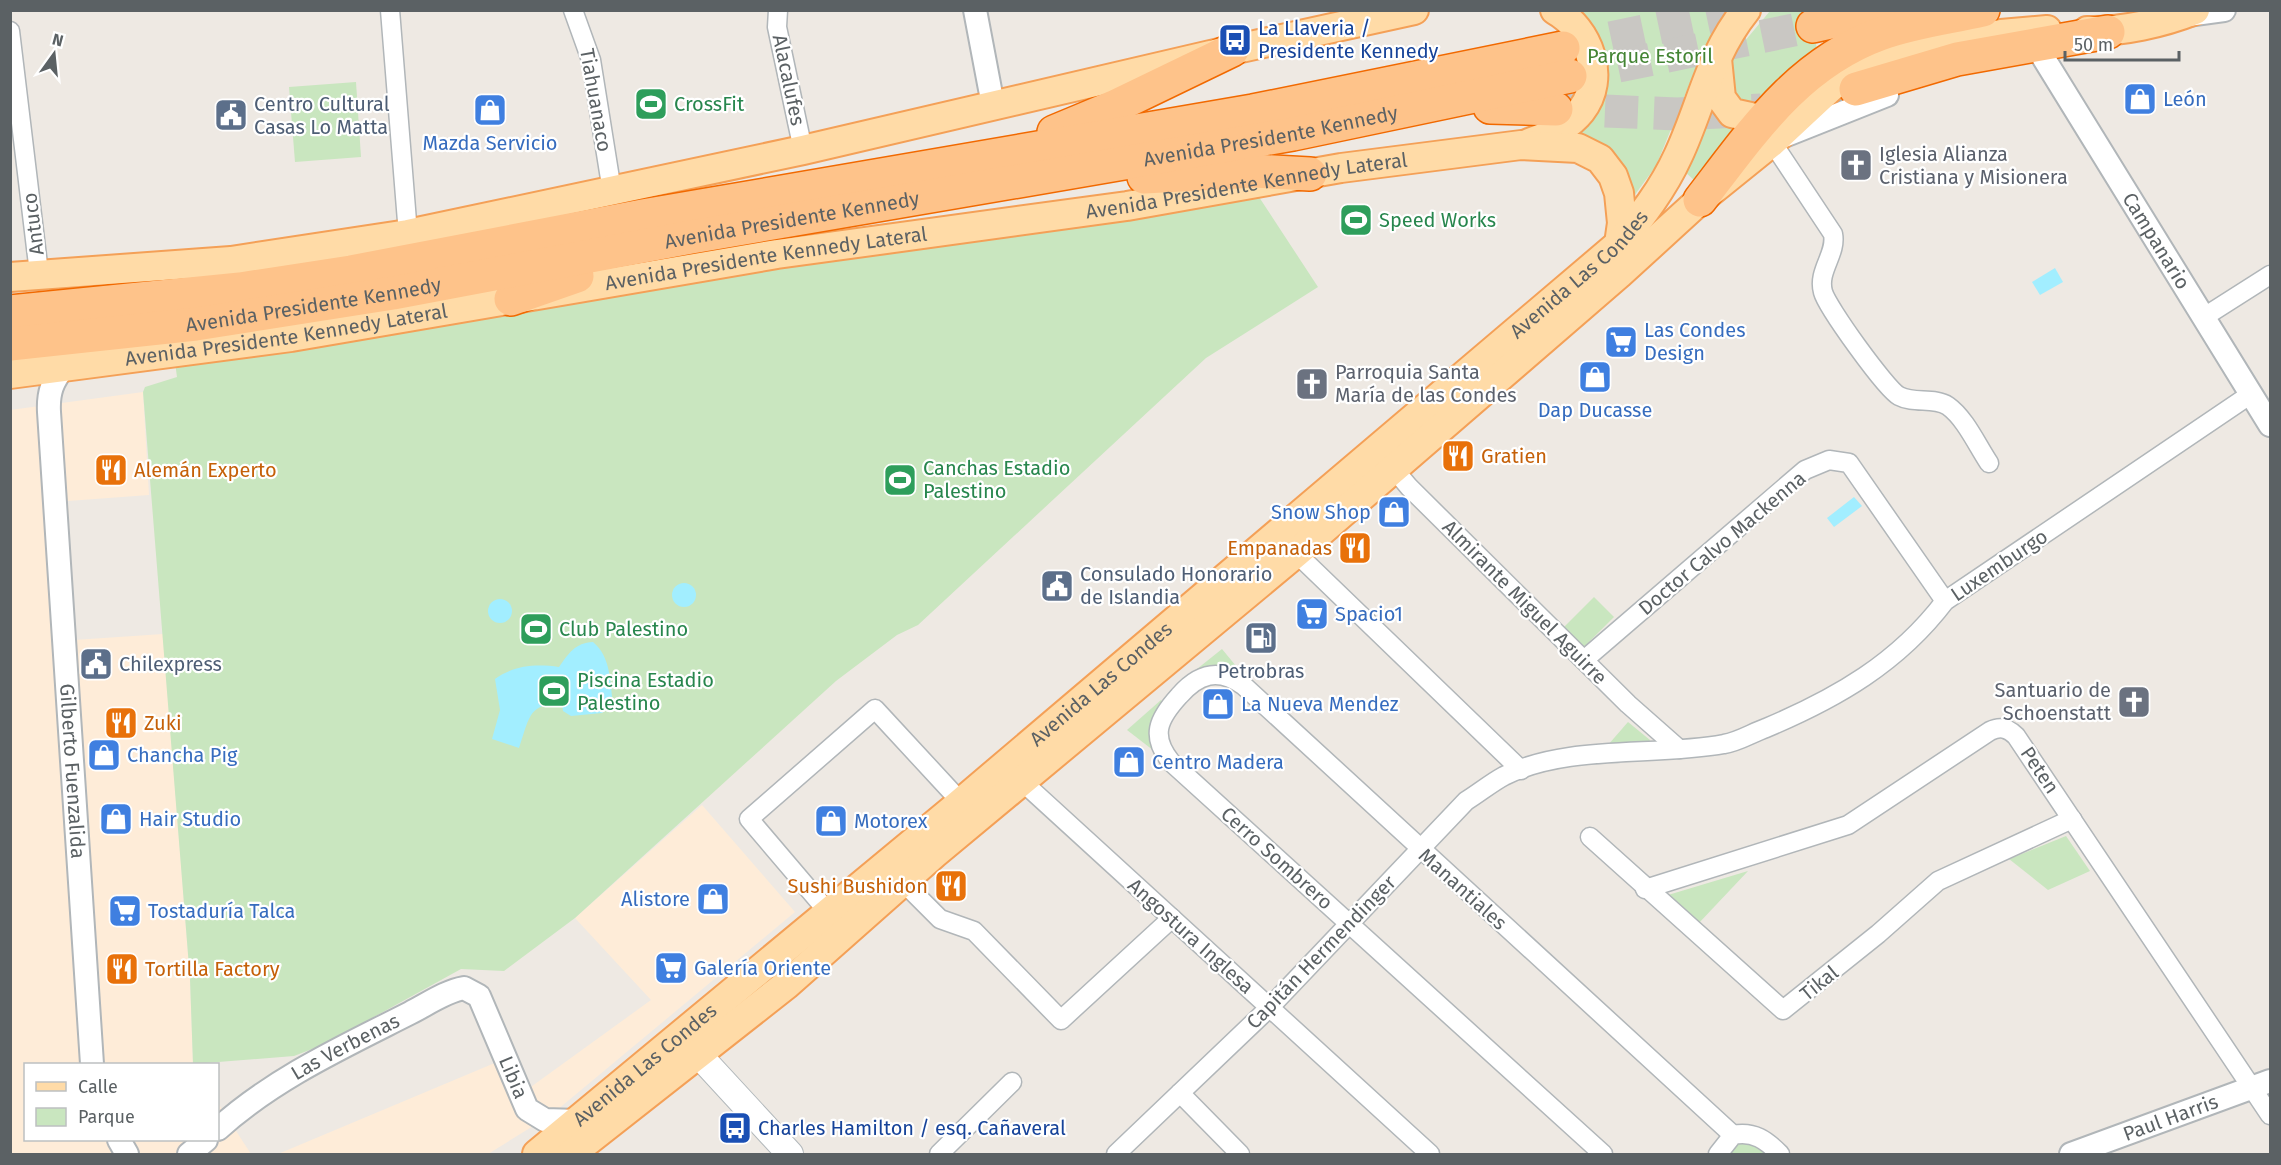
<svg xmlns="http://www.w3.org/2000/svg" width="2281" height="1165" font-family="'Fira Sans',sans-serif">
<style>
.commercial{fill:#feecd8}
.green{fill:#c9e6bf}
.water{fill:#a2eeff}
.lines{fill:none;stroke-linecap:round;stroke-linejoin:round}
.motorway-tunnel{stroke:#c9c7c3;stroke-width:33;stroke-dasharray:33 16;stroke-linecap:butt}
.minor-casing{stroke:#b1b6b9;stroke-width:21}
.tertiary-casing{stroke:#b1b6b9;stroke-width:26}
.secondary-casing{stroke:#b2b8bb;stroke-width:28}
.primary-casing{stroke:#f4a057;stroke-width:32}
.motorway-casing{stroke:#f16900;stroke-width:36}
.minor{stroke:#fff;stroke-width:18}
.tertiary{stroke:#fff;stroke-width:22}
.secondary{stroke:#fff;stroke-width:26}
.primary{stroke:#ffdba7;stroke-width:28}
.motorway{stroke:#fec38a;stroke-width:33}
.labels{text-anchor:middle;stroke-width:4.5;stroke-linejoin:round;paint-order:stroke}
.transit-label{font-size:20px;fill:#164399;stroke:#fff;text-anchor:start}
.park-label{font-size:20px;fill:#438433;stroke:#fff}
.street-label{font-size:20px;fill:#5b6164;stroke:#fff}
.shop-label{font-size:20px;fill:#366cbe;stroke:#fff;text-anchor:start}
.service-label{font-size:20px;fill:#4e5e75;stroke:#fff;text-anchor:start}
.leisure-label{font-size:20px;fill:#27864d;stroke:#fff;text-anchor:start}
.worship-label{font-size:20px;fill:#5b616d;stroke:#fff;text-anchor:start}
.food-label{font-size:20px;fill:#c56008;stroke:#fff;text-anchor:start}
</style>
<rect width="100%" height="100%" fill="#eee9e3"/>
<g class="commercial">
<path d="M143 392 149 495 68 501 74 640 163 634 190 979 193 1064H26V1140H218V1103L251 1154H11L10 410Z"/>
<path d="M702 805 795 912 551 1115 488 1154H278L509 1057 528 1089 651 1000 575 918Z"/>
</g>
<g class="green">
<path d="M1573 11H1730L1702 53 1656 166 1631 200 1603 145 1577 131 1595 115Z"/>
<path d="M1770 11H1809L1817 49 1695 181 1684 171 1708 111 1739 48Z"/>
<path d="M356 82 361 157 295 162 289 87Z"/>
<path d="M1259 197 1318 287 1206 358 918 625 897 635 836 681 575 918 504 971 461 969 325 1044 294 1056 193 1064 190 979 143 392 145 387 177 377 174 355 784 260Z"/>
<path d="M1594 597 1614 617 1583 648 1563 628Z"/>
<path d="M1222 649 1236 666 1214 667 1193 675 1192 673Z"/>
<path d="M1161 700 1163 702 1158 754 1127 730Z"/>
<path d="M1628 722 1650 740 1647 747 1608 745Z"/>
<path d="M2066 836 2090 871 2048 890 2009 859Z"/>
<path d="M1748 871 1698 924 1668 895Z"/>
<path d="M1742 1138 1772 1154H1724Z"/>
</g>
<g class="water">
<path d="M2055 268 2063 282 2040 295 2032 282Z"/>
<path d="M1854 497 1862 506 1834 527 1827 518Z"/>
<circle cx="684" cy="595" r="12"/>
<circle cx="500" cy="611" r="12"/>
<path d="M593 642C611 657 610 681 613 704L602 713 571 716 563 711 562 704C528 702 529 720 519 748L492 739 500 710 495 679C514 665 536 664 559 667 569 653 575 643 593 642Z"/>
</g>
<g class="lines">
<g class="motorway-tunnel">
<path d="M1563 48 1743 10"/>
<path d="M1570 76 1813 26"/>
<path d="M1556 109 1677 114 1761 110"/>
</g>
<g class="minor-casing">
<g id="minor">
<path d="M390 10 408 234"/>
<path d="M573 10 591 60 612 191"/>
<path d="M778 10 777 27 803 150"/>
<path d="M10 31 39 273"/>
<path d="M1772 142 1833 234C1837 254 1817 271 1823 292 1827 307 1886 389 1899 396 1914 404 1934 397 1948 406 1965 418 1977 445 1989 463"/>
<path d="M2204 317 2270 275"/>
<path d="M1388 462 1409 487 1628 704 1679 749"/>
<path d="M1296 553 1521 770"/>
<path d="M1584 660 1805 470 1829 460 1849 463 1945 601"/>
<path d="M1015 775 1430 1154"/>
<path d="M1590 837 1783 1010 1878 934 1938 881 2072 819"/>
<path d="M903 882 940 919 974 931 1061 1020 1172 918"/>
<path d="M1645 889 1848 825 1990 731C2000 726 2008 728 2016 736L2270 1115"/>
<path d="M829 913 749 819 875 709 961 802"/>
<path d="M1180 1093 1240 1154"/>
<path d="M939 1154 1012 1082"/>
<path d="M1116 1154 1269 1008 1466 801C1479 793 1491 783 1504 776 1568 744 1654 757 1724 744 1738 742 1752 733 1766 728 1837 698 1898 663 1945 601L2251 394"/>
<path d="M1603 1154 1171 762C1150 736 1158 719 1179 696 1198 674 1218 667 1244 686L1733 1135"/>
<path d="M1718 1154 1733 1135C1754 1131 1766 1140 1780 1154"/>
</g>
</g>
<g class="tertiary-casing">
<g id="tertiary">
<path d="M975 10 993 105"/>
<path d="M2180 16 2224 10"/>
<path id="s1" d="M2043 57 2270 425"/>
<path d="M1784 136 1887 95"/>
<path id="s2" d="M65 366C52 381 48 393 49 412L92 1064"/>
<path id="s3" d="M218 1129C273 1079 343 1047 410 1013 426 1005 446 991 464 988L479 996 527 1109 545 1120 578 1121"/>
<path d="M119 1140 127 1154"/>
<path d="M189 1154 206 1140"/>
<path id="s4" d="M2071 1154 2270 1081"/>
</g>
</g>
<g class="secondary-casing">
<path id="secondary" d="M684 1039 790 1154"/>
</g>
<g class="primary-casing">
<g id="primary">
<path d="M2087 31C2122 32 2162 23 2195 10"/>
<path d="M1717 59 1721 98 1732 113 1755 118 1782 113"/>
<path d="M1529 143C1547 137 1569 126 1581 111 1607 78 1589 29 1555 10"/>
<path d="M10 277 231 261 408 234 803 150 1232 50 1414 10"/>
<path id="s5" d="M10 374 291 337 777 254 1127 206 1341 168 1521 145 1578 148 1600 159 1613 176 1619 193 1622 223 1619 244"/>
<path id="s6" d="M537 1154 951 811 1619 244C1641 217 1663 189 1678 156 1702 105 1709 56 1746 10"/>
<path d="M571 1154 786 985 934 854 1296 553 1619 274 1700 200 1772 142 1831 87 1865 65 1919 46 2001 34 2047 30"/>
</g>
</g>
<g class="motorway-casing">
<g id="motorway">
<path d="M1813 26 1885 10"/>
<path d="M1856 89 1957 59 2108 32"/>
<path d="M1490 107 1556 109"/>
<path d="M1054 132 1114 107 1232 50"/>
<path d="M1144 177 1254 171 1310 174"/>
<path d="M1700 200C1751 134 1797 64 1880 34 1913 22 1948 18 1983 10"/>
<path d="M511 299 577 276"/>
<path d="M10 312 240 289 351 272 643 216 1253 111 1563 48"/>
<path id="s7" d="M10 344 196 324 393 293 691 237 1293 134 1570 76"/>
</g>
</g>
<use href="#minor" class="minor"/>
<use href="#tertiary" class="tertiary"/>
<use href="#secondary" class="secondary"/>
<use href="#primary" class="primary"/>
<use href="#motorway" class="motorway"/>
</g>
<defs>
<g id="bus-square" transform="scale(1.725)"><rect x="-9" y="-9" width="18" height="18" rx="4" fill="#1a4fb4" stroke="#fff"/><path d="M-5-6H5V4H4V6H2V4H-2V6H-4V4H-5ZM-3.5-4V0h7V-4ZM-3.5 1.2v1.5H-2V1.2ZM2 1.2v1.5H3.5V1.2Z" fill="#fff"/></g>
<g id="shop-square" transform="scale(1.725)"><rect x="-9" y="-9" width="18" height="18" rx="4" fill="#3f7fe0" stroke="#fff"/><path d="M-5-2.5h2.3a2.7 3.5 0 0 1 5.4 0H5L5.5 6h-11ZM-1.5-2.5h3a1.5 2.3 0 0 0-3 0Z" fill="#fff"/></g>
<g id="stadium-square" transform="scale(1.725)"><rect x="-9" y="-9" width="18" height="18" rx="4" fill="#2e9e5b" stroke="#fff"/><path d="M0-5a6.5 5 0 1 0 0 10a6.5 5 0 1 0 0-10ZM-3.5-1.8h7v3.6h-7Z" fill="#fff"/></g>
<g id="civic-square" transform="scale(1.725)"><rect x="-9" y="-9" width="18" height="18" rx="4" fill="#5c6f8a" stroke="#fff"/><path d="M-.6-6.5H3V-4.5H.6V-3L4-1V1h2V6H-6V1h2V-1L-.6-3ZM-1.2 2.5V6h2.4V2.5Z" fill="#fff"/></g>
<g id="church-square" transform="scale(1.725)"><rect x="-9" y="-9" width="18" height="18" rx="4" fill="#6b7280" stroke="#fff"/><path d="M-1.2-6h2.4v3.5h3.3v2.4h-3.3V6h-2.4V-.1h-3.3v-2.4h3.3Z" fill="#fff"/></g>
<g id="supermarket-square" transform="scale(1.725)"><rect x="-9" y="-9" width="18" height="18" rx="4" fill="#3f7fe0" stroke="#fff"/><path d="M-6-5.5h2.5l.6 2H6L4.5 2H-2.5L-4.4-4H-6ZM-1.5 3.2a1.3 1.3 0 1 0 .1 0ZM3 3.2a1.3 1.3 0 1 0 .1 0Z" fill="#fff"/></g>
<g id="restaurant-square" transform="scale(1.725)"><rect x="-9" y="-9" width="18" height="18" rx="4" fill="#e8710a" stroke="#fff"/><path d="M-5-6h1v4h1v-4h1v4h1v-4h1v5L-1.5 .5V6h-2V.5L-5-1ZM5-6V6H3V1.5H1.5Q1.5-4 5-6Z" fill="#fff"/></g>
<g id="fuel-square" transform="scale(1.725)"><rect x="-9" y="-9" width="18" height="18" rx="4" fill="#5c6f8a" stroke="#fff"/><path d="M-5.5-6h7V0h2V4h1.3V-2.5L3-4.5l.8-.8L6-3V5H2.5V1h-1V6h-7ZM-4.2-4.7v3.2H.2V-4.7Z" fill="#fff"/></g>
</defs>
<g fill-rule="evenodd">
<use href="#bus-square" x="1235" y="40"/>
<use href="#shop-square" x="2140" y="99"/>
<use href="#stadium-square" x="651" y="104"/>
<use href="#shop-square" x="490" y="110"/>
<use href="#civic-square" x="231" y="115"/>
<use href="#church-square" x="1856" y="165"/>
<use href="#stadium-square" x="1356" y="220"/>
<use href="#supermarket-square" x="1621" y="342"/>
<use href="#shop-square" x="1595" y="377"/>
<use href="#church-square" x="1312" y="384"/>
<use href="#restaurant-square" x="1458" y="456"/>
<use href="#restaurant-square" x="111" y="470"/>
<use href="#stadium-square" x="900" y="480"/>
<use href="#shop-square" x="1394" y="512"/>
<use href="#restaurant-square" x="1355" y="548"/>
<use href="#civic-square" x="1057" y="586"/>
<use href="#supermarket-square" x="1312" y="614"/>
<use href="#stadium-square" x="536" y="629"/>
<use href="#fuel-square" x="1261" y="638"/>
<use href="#civic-square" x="96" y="664"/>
<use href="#stadium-square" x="554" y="691"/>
<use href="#church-square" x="2134" y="702"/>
<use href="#shop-square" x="1218" y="704"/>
<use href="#restaurant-square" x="121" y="723"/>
<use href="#shop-square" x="104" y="755"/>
<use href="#shop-square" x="1129" y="762"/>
<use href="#shop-square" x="116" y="819"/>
<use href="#shop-square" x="831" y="821"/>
<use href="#restaurant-square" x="951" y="886"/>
<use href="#shop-square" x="713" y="899"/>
<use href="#supermarket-square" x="125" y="911"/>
<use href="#supermarket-square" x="671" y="968"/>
<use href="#restaurant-square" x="122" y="969"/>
<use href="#bus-square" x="735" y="1128"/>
</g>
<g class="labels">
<g class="transit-label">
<text x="1258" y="35">La Llaveria /<tspan x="1258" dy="23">Presidente Kennedy</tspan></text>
<text x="758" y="1135">Charles Hamilton / esq. Cañaveral</text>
</g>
<g class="park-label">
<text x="1650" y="63">Parque Estoril</text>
</g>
<g class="street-label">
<text transform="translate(789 80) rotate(78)" y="7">Alacalufes</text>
<text transform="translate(596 100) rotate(80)" y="7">Tiahuanaco</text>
<text dy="7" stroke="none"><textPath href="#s7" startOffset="1278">Avenida Presidente Kennedy</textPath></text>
<text dy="7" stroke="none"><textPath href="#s5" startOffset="1251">Avenida Presidente Kennedy Lateral</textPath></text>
<text dy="7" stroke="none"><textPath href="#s7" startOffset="792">Avenida Presidente Kennedy</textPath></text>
<text transform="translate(33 224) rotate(-97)" y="7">Antuco</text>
<text dy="7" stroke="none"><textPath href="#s1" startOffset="216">Campanario</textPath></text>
<text dy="7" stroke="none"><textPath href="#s5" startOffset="765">Avenida Presidente Kennedy Lateral</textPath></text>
<text dy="7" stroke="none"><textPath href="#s6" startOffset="1364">Avenida Las Condes</textPath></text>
<text dy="7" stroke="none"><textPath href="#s7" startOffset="306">Avenida Presidente Kennedy</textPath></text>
<text dy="7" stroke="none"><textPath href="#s5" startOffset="279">Avenida Presidente Kennedy Lateral</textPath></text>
<text transform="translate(1722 543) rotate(-40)" y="7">Doctor Calvo Mackenna</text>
<text transform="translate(1999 565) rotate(-34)" y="7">Luxemburgo</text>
<text transform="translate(1525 602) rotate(45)" y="7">Almirante Miguel Aguirre</text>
<text dy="7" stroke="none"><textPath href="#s6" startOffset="734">Avenida Las Condes</textPath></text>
<text transform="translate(2040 770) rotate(56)" y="7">Peten</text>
<text dy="7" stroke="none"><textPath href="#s2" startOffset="410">Gilberto Fuenzalida</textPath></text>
<text transform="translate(1277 858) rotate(42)" y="7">Cerro Sombrero</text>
<text transform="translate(1463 889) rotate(42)" y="7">Manantiales</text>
<text transform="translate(1191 936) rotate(42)" y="7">Angostura Inglesa</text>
<text transform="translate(1321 952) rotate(-46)" y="7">Capitán Hermendinger</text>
<text transform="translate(1819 983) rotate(-39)" y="7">Tikal</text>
<text dy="7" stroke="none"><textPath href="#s3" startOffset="152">Las Verbenas</textPath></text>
<text dy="7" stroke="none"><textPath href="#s6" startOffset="140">Avenida Las Condes</textPath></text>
<text dy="7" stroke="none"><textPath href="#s3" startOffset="390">Libia</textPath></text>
<text dy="7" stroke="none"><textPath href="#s4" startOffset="106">Paul Harris</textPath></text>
</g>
<g class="shop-label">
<text x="2163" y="106">León</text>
<text x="490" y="150" text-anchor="middle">Mazda Servicio</text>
<text x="1644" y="337">Las Condes<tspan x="1644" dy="23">Design</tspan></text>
<text x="1595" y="417" text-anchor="middle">Dap Ducasse</text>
<text x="1371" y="519" text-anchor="end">Snow Shop</text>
<text x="1335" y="621">Spacio1</text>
<text x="1241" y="711">La Nueva Mendez</text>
<text x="127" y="762">Chancha Pig</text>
<text x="1152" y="769">Centro Madera</text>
<text x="139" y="826">Hair Studio</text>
<text x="854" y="828">Motorex</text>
<text x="690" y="906" text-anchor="end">Alistore</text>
<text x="148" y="918">Tostaduría Talca</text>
<text x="694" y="975">Galería Oriente</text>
</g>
<g class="service-label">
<text x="254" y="111">Centro Cultural<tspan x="254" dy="23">Casas Lo Matta</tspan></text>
<text x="1080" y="581">Consulado Honorario<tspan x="1080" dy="23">de Islandia</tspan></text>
<text x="119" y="671">Chilexpress</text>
<text x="1261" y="678" text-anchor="middle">Petrobras</text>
</g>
<g class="leisure-label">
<text x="674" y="111">CrossFit</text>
<text x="1379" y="227">Speed Works</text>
<text x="923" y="475">Canchas Estadio<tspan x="923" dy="23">Palestino</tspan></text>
<text x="559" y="636">Club Palestino</text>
<text x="577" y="687">Piscina Estadio<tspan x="577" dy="23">Palestino</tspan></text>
</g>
<g class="worship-label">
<text x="1879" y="161">Iglesia Alianza<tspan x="1879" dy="23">Cristiana y Misionera</tspan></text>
<text x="1335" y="379">Parroquia Santa<tspan x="1335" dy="23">María de las Condes</tspan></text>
<text x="2111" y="697" text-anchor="end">Santuario de<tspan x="2111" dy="23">Schoenstatt</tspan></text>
</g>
<g class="food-label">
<text x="1481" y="463">Gratien</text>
<text x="134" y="477">Alemán Experto</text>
<text x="1332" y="555" text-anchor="end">Empanadas</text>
<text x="144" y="730">Zuki</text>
<text x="928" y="893" text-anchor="end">Sushi Bushidon</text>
<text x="145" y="976">Tortilla Factory</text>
</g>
</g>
<rect width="2281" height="1165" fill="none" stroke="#5b6164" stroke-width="24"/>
<rect x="24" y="1063" width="195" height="78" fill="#ffffff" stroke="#bdc0c1" stroke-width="1.5"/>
<rect x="36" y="1082" width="30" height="9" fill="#ffdba7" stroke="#bdc0c1" stroke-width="1.5"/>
<text x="78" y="1093" font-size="18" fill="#5b6164">Calle</text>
<rect x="36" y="1108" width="30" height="18" fill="#c9e6bf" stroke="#bdc0c1" stroke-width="1.5"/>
<text x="78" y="1123" font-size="18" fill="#5b6164">Parque</text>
<g transform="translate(54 54) rotate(15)" stroke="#ffffff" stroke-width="4.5" paint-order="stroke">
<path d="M0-4.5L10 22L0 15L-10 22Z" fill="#5b6164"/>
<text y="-9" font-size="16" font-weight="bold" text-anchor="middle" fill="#5b6164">N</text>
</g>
<path d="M2065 51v9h114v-9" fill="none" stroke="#5b6164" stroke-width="3"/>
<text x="2074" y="51" font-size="18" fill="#5b6164" stroke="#ffffff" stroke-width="4.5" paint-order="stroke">50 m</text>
</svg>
